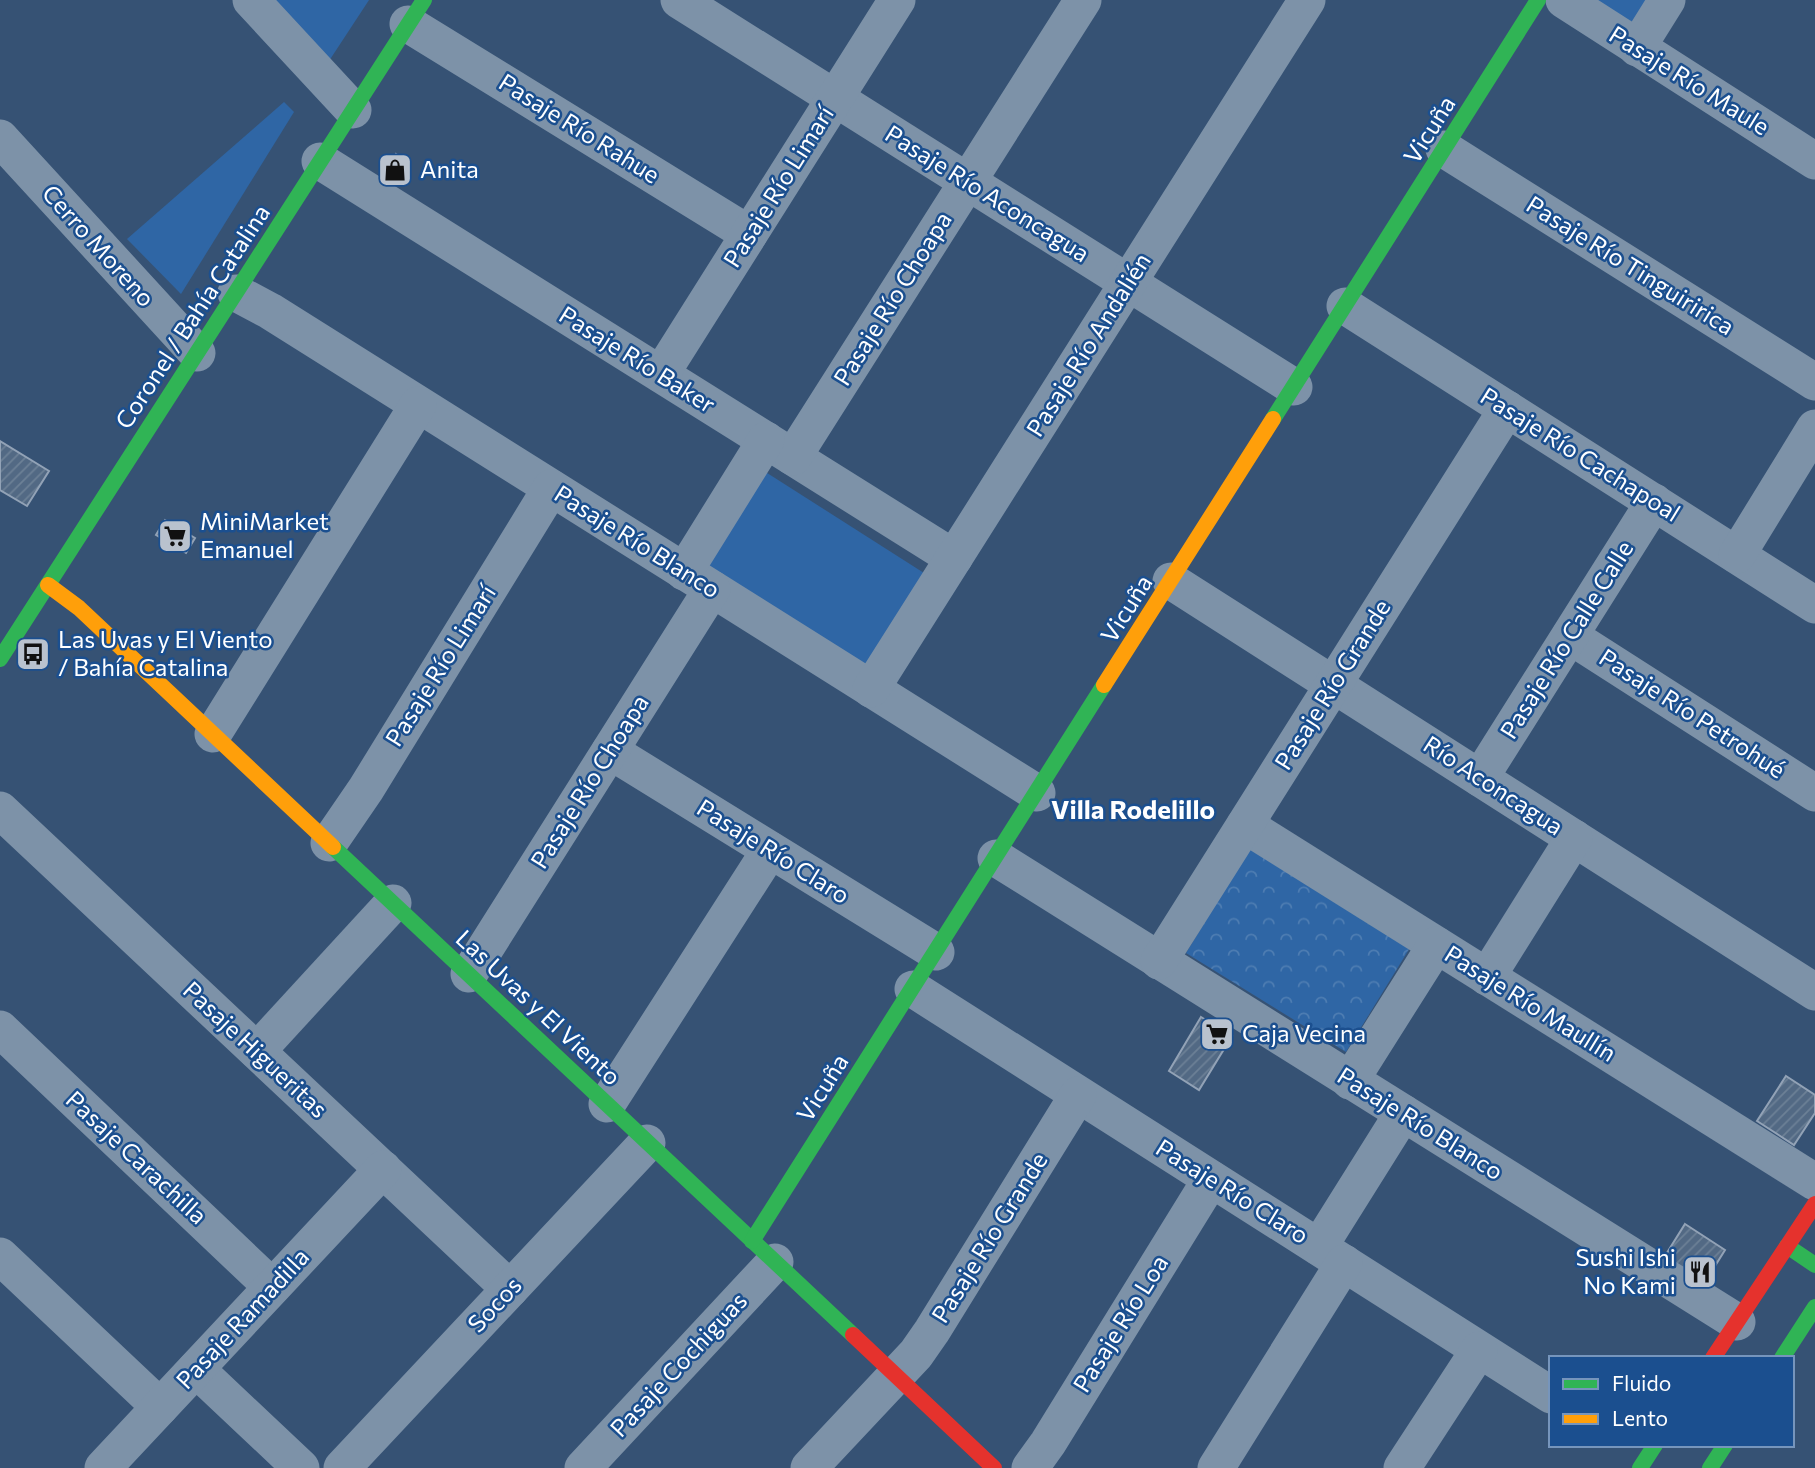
<svg xmlns="http://www.w3.org/2000/svg" width="1815" height="1468" font-family="Commissioner,sans-serif">
<style>
.green{fill:#2f66a5}
.forest{fill:url(#forest-crowns)}
.building{fill:url(#building-hatch);stroke:#92a2b6;stroke-width:2}
.lines{fill:none;stroke-linecap:round;stroke-linejoin:round}
.street{stroke:#7d92a8;stroke-width:37}
.fast{stroke:#30b455;stroke-width:16}
.slow{stroke:#ff9f0a;stroke-width:16}
.jam{stroke:#e5322d;stroke-width:16}
.labels{text-anchor:middle;stroke-width:5;stroke-linejoin:round;paint-order:stroke}
.street-label{font-size:24px;fill:#fff;stroke:#1b4f8f}
.poi-label{font-size:24px;fill:#fff;stroke:#1b4f8f;text-anchor:start}
.neighbourhood-label{font-size:26px;font-weight:bold;fill:#fff;stroke:#1b4f8f}
</style>
<defs>
<pattern id="forest-crowns" width="20" height="18" patternUnits="userSpaceOnUse" patternTransform="scale(1.75)"><rect width="20" height="18" fill="#2f66a5"/><path d="M2 6a3 3 0 1 1 6 0M12 15a3 3 0 1 1 6 0" fill="none" stroke="#4e7db2"/></pattern>
<pattern id="building-hatch" width="6" height="6" patternUnits="userSpaceOnUse" patternTransform="scale(1.75)"><rect width="6" height="6" fill="#526984"/><path d="M-1 1l2-2M0 6l6-6M5 7l2-2" fill="none" stroke="#6c8096"/></pattern>
</defs>
<rect width="100%" height="100%" fill="#365274"/>
<g class="green">
<path d="M271 0H369L329 61Z"/>
<path d="M1580 0H1655L1626 28Z"/>
<path d="M284 102 294 112 181 294 127 239Z"/>
<path d="M764 471 924 573 864 670 703 572Z"/>
</g>
<path class="forest" d="M1250 848 1411 946 1346 1052 1186 953Z"/>
<g class="building">
<path d="M396 154 409 163 394 186 381 176Z"/>
<path d="M0 441 49 471 27 506 0 490Z"/>
<path d="M165 520 195 538 186 553 156 535Z"/>
<path d="M1201 1017 1232 1036 1199 1090 1169 1071Z"/>
<path d="M1786 1076 1815 1095V1113L1794 1145 1757 1121Z"/>
<path d="M1685 1224 1725 1250 1700 1290 1660 1264Z"/>
</g>
<g class="lines">
<g class="street">
<path d="M251 0 353 110"/>
<path d="M679 0 1294 387"/>
<path d="M1564 0 1815 161"/>
<path d="M408 24 749 234"/>
<path d="M1637 48 1667 0"/>
<path d="M0 138 197 353"/>
<path d="M1444 149 1815 382"/>
<path d="M320 161 954 558"/>
<path d="M236 293 270 311 1037 793"/>
<path d="M1345 306 1815 605"/>
<path d="M661 374 897 0"/>
<path d="M793 457 1083 0"/>
<path d="M1737 555 1815 428"/>
<path d="M684 572 766 440"/>
<path d="M1171 581 1815 992"/>
<path d="M1570 636 1815 793"/>
<path d="M871 689 1307 0"/>
<path d="M213 734 418 405"/>
<path d="M610 751 936 952"/>
<path d="M1480 778 1654 502"/>
<path d="M0 810 510 1289"/>
<path d="M1245 825 1815 1182"/>
<path d="M329 843 366 789 551 488"/>
<path d="M996 858 1737 1322"/>
<path d="M1159 961 1507 409"/>
<path d="M469 974 712 589"/>
<path d="M1487 977 1574 838"/>
<path d="M913 989 1551 1395"/>
<path d="M0 1029 272 1287"/>
<path d="M257 1051 393 903"/>
<path d="M1350 1081 1436 945"/>
<path d="M607 1104 770 850"/>
<path d="M1319 1247 1403 1113"/>
<path d="M0 1256 160 1407"/>
<path d="M196 1369 301 1468"/>
<path d="M103 1468 383 1169"/>
<path d="M342 1468 647 1143"/>
<path d="M583 1468 775 1262"/>
<path d="M809 1468 916 1354 932 1331 1078 1095"/>
<path d="M1030 1468 1048 1443 1211 1179"/>
<path d="M1216 1468 1344 1263"/>
<path d="M1402 1468 1479 1350"/>
</g>
<g class="fast">
<path d="M1273 419 1538 0"/>
<path d="M0 659 424 0"/>
<path d="M333 847 853 1335"/>
<path d="M752 1241 1104 685"/>
<path d="M1787 1246 1815 1265"/>
<path d="M1782 1358 1815 1307"/>
<path d="M1640 1468 1655 1445"/>
<path d="M1710 1468 1725 1445"/>
</g>
<g class="slow">
<path d="M48 585 79 608 333 847"/>
<path d="M1104 685 1273 419"/>
</g>
<g class="jam">
<path d="M853 1335 994 1468"/>
<path d="M1713 1358 1815 1204"/>
</g>
</g>
<defs>
<g id="shop-square" transform="scale(1.75)"><rect x="-9" y="-9" width="18" height="18" rx="4" fill="#b9c2ce" stroke="#1b4f8f"/><path d="M-5-2.5h2.3a2.7 3.5 0 0 1 5.4 0H5L5.5 6h-11ZM-1.5-2.5h3a1.5 2.3 0 0 0-3 0Z" fill="#111"/></g>
<g id="supermarket-square" transform="scale(1.75)"><rect x="-9" y="-9" width="18" height="18" rx="4" fill="#b9c2ce" stroke="#1b4f8f"/><path d="M-6-5.5h2.5l.6 2H6L4.5 2H-2.5L-4.4-4H-6ZM-1.5 3.2a1.3 1.3 0 1 0 .1 0ZM3 3.2a1.3 1.3 0 1 0 .1 0Z" fill="#111"/></g>
<g id="bus-square" transform="scale(1.75)"><rect x="-9" y="-9" width="18" height="18" rx="4" fill="#b9c2ce" stroke="#1b4f8f"/><path d="M-5-6H5V4H4V6H2V4H-2V6H-4V4H-5ZM-3.5-4V0h7V-4ZM-3.5 1.2v1.5H-2V1.2ZM2 1.2v1.5H3.5V1.2Z" fill="#111"/></g>
<g id="restaurant-square" transform="scale(1.75)"><rect x="-9" y="-9" width="18" height="18" rx="4" fill="#b9c2ce" stroke="#1b4f8f"/><path d="M-5-6h1v4h1v-4h1v4h1v-4h1v5L-1.5 .5V6h-2V.5L-5-1ZM5-6V6H3V1.5H1.5Q1.5-4 5-6Z" fill="#111"/></g>
</defs>
<g fill-rule="evenodd">
<use href="#shop-square" x="395" y="170"/>
<use href="#supermarket-square" x="175" y="536"/>
<use href="#bus-square" x="33" y="654"/>
<use href="#supermarket-square" x="1217" y="1034"/>
<use href="#restaurant-square" x="1700" y="1272"/>
</g>
<g class="labels">
<g class="street-label">
<text transform="translate(1689 81) rotate(32)" y="8">Pasaje Río Maule</text>
<text transform="translate(579 129) rotate(32)" y="8">Pasaje Río Rahue</text>
<text transform="translate(1430 130) rotate(-58)" y="8">Vicuña</text>
<text transform="translate(779 187) rotate(-58)" y="8">Pasaje Río Limarí</text>
<text transform="translate(987 194) rotate(32)" y="8">Pasaje Río Aconcagua</text>
<text transform="translate(98 246) rotate(48)" y="8">Cerro Moreno</text>
<text transform="translate(1630 266) rotate(32)" y="8">Pasaje Río Tinguiririca</text>
<text transform="translate(893 299) rotate(-58)" y="8">Pasaje Río Choapa</text>
<text transform="translate(193 317) rotate(-57)" y="8">Coronel / Bahía Catalina</text>
<text transform="translate(1089 345) rotate(-58)" y="8">Pasaje Río Andalién</text>
<text transform="translate(637 360) rotate(32)" y="8">Pasaje Río Baker</text>
<text transform="translate(1580 455) rotate(32)" y="8">Pasaje Río Cachapoal</text>
<text transform="translate(637 542) rotate(32)" y="8">Pasaje Río Blanco</text>
<text transform="translate(1127 609) rotate(-58)" y="8">Vicuña</text>
<text transform="translate(1567 640) rotate(-58)" y="8">Pasaje Río Calle Calle</text>
<text transform="translate(441 666) rotate(-58)" y="8">Pasaje Río Limarí</text>
<text transform="translate(1333 685) rotate(-58)" y="8">Pasaje Río Grande</text>
<text transform="translate(1692 714) rotate(33)" y="8">Pasaje Río Petrohué</text>
<text transform="translate(590 782) rotate(-58)" y="8">Pasaje Río Choapa</text>
<text transform="translate(1493 786) rotate(33)" y="8">Río Aconcagua</text>
<text transform="translate(773 852) rotate(32)" y="8">Pasaje Río Claro</text>
<text transform="translate(1530 1004) rotate(32)" y="8">Pasaje Río Maullín</text>
<text transform="translate(538 1008) rotate(43)" y="8">Las Uvas y El Viento</text>
<text transform="translate(255 1050) rotate(43)" y="8">Pasaje Higueritas</text>
<text transform="translate(823 1088) rotate(-58)" y="8">Vicuña</text>
<text transform="translate(1420 1124) rotate(32)" y="8">Pasaje Río Blanco</text>
<text transform="translate(136 1158) rotate(43)" y="8">Pasaje Carachilla</text>
<text transform="translate(1232 1192) rotate(32)" y="8">Pasaje Río Claro</text>
<text transform="translate(990 1238) rotate(-58)" y="8">Pasaje Río Grande</text>
<text transform="translate(495 1305) rotate(-47)" y="8">Socos</text>
<text transform="translate(243 1319) rotate(-47)" y="8">Pasaje Ramadilla</text>
<text transform="translate(1121 1324) rotate(-58)" y="8">Pasaje Río Loa</text>
<text transform="translate(679 1365) rotate(-47)" y="8">Pasaje Cochiguas</text>
</g>
<g class="poi-label">
<text x="420" y="178">Anita</text>
<text x="200" y="530">MiniMarket<tspan x="200" dy="28">Emanuel</tspan></text>
<text x="58" y="648">Las Uvas y El Viento<tspan x="58" dy="28">/ Bahía Catalina</tspan></text>
<text x="1242" y="1042">Caja Vecina</text>
<text x="1676" y="1266" text-anchor="end">Sushi Ishi<tspan x="1676" dy="28">No Kami</tspan></text>
</g>
<g class="neighbourhood-label">
<text x="1133" y="819">Villa Rodelillo</text>
</g>
</g>
<rect x="1549" y="1356" width="245" height="91" fill="#1b4f8f" stroke="#7695bc" stroke-width="2"/>
<rect x="1563" y="1379" width="35" height="10" fill="#30b455" stroke="#7695bc" stroke-width="2"/>
<text x="1612" y="1391" font-size="21" fill="#ffffff">Fluido</text>
<rect x="1563" y="1414" width="35" height="10" fill="#ff9f0a" stroke="#7695bc" stroke-width="2"/>
<text x="1612" y="1426" font-size="21" fill="#ffffff">Lento</text>
</svg>
